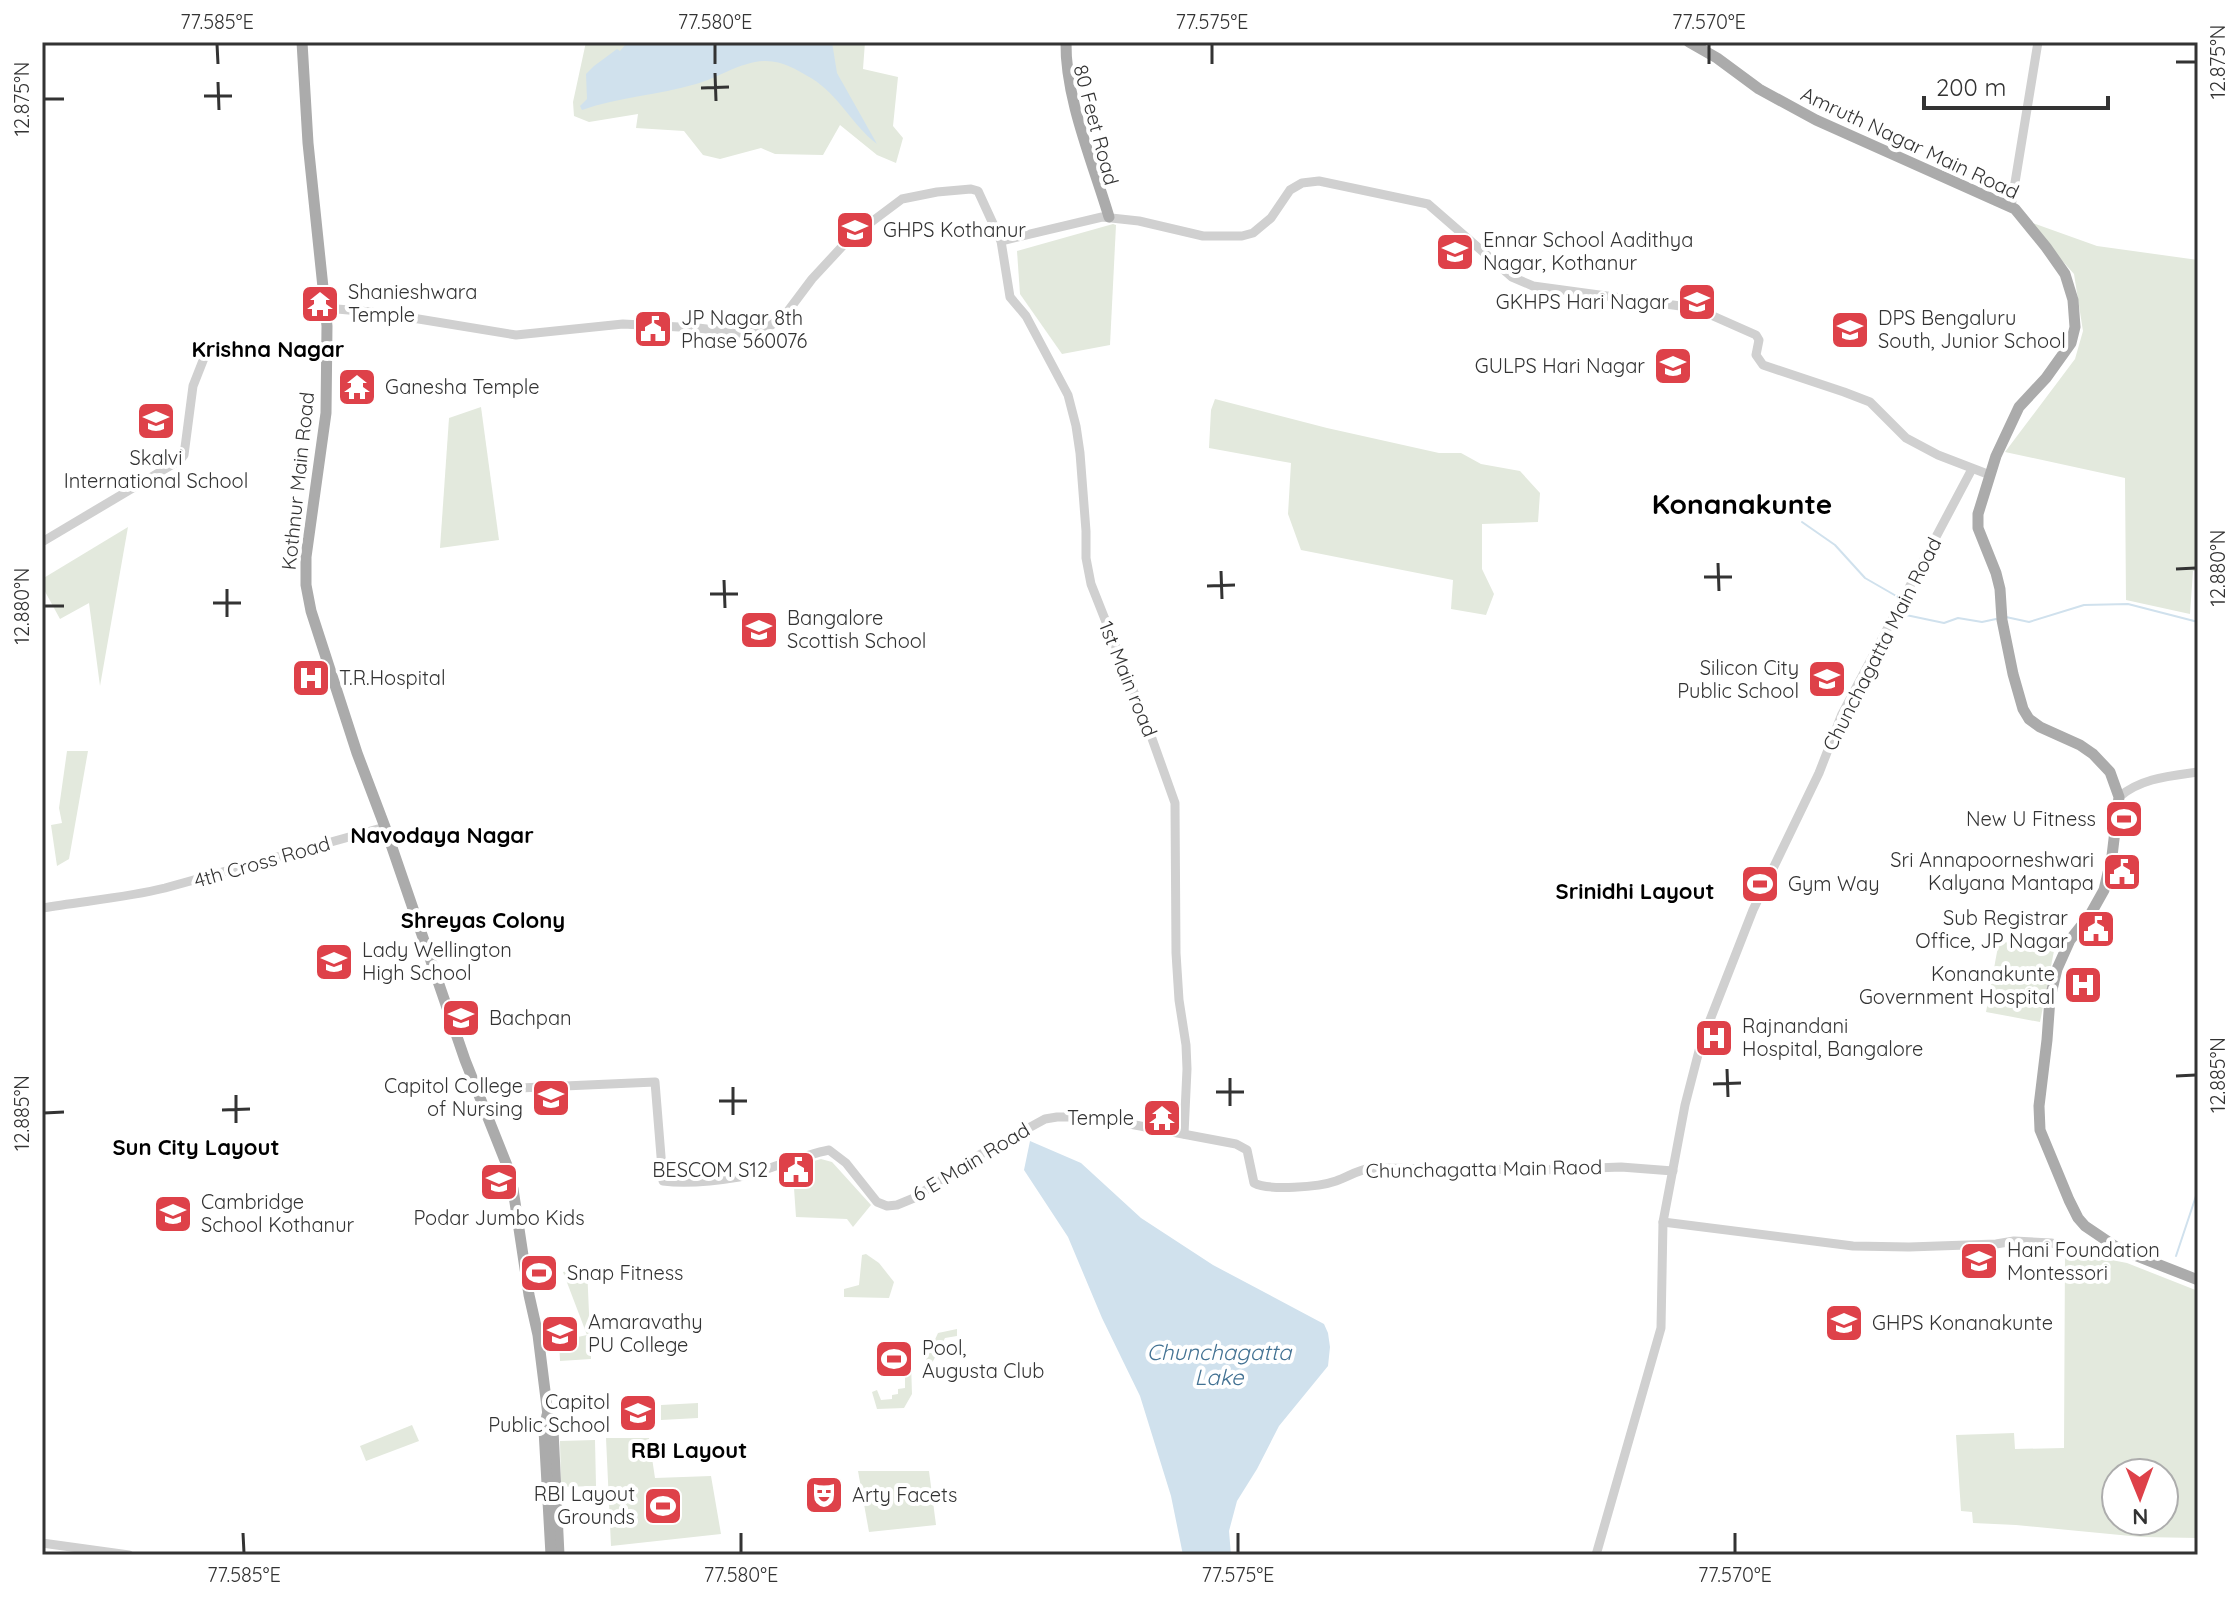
<svg xmlns="http://www.w3.org/2000/svg" width="2240" height="1597" font-family="Quicksand,sans-serif">
<style>
.green{fill:#e3e9dd;fill-rule:evenodd}
.water{fill:#d0e1ed}
.lines{fill:none;stroke-linecap:round;stroke-linejoin:round}
.stream{stroke:#d0e1ed;stroke-width:2}
.minor{stroke:#d0d0d0;stroke-width:9}
.major{stroke:#ababab;stroke-width:11}
.ticks{fill:none;stroke:#333;stroke-width:3}
.labels{text-anchor:middle;stroke-width:8;stroke-linejoin:round;paint-order:stroke}
.street-label{font-size:20px;fill:#333;stroke:#fff}
.poi-label{font-size:20px;fill:#333;stroke:#fff;text-anchor:start}
.neighbourhood-label{font-size:22px;font-weight:bold;fill:#000;stroke:#fff}
.water-label{font-size:22px;font-style:italic;fill:#437293;stroke:#fff}
.district-label{font-size:28px;font-weight:bold;fill:#000;stroke:#fff}
.neatline{fill:none;stroke:#333;stroke-width:3}
.ticks-label{font-size:20px;text-anchor:middle;fill:#333}
</style>
<rect width="100%" height="100%" fill="#fff"/>
<g class="green">
<path d="M586 42H865L863 69 898 77 893 126 903 138 896 163 877 155 840 125 823 155 775 154 761 148 720 159 703 155 684 131 636 128 638 114 589 122 574 116 573 102Z"/>
<path d="M2027 221 2097 246 2198 260V571H2193L2190 614 2126 600 2125 478 2005 452 2075 359 2083 331 2074 274Z"/>
<path d="M1113 224 1116 225 1110 345 1062 354 1020 294 1017 251Z"/>
<path d="M1215 399 1327 428 1439 453H1461L1481 464 1520 471 1540 493 1538 522 1482 524V569L1494 594 1486 615 1451 609 1453 580 1301 550 1288 514 1291 463 1209 448 1211 410Z"/>
<path d="M481 407 499 540 440 548 449 418Z"/>
<path d="M128 527 100 686 89 603 60 619 42 586V579Z"/>
<path d="M67 751H88L69 859 57 866 51 825 62 823 59 808Z"/>
<path d="M1999 941 2054 951 2040 1022 1986 1012Z"/>
<path d="M821 1159 832 1162 871 1205 853 1227 847 1219 796 1217 794 1188 807 1187 809 1184 807 1163Z"/>
<path d="M2065 1251 2127 1263 2198 1291V1538L2141 1537 2016 1525 1973 1523 1972 1512 1961 1511 1956 1435 2014 1433 2015 1449 2064 1448ZM2116 1473H2164V1521H2116Z"/>
<path d="M866 1254 879 1263 894 1282 889 1298 844 1297V1289L859 1285 862 1255Z"/>
<path d="M587 1267 591 1359 560 1361 559 1341 587 1335 563 1272Z"/>
<path d="M957 1329V1336L945 1338 929 1369 926 1359 938 1333Z"/>
<path d="M905 1363H911L912 1394 904 1408 877 1409 872 1392 877 1390 881 1400 892 1399V1395L898 1394V1389L905 1388Z"/>
<path d="M698 1403V1418L661 1420V1405Z"/>
<path d="M412 1425 419 1441 366 1461 360 1446Z"/>
<path d="M606 1438H649L655 1478 711 1476 721 1534 611 1546Z"/>
<path d="M595 1440 596 1486 561 1487 560 1441Z"/>
<path d="M858 1471H929L936 1525 869 1532Z"/>
</g>
<g class="water">
<path d="M624 42H832L837 73 877 144C852 125 839 95 811 78 797 70 783 61 766 61 741 61 719 78 696 84 658 95 619 97 582 110L580 106 587 99 586 74 594 66 617 49 620 51 626 44Z"/>
<path d="M1030 1141 1081 1163 1141 1218 1213 1265 1324 1324 1328 1333 1330 1347 1328 1366 1279 1426 1257 1469 1237 1501 1229 1531 1231 1555H1183L1171 1496 1140 1396 1102 1318 1068 1237 1024 1170Z"/>
<path d="M900 1348 901 1373H897L896 1369 888 1370 887 1349Z"/>
</g>
<g class="lines">
<g class="stream">
<path d="M1802 522 1835 545 1865 578 1898 597 1899 601"/>
<path d="M1902 607 1906 615 1944 623 1958 618 1982 622 1996 619"/>
<path d="M2006 617 2029 622 2084 605 2128 604 2198 622"/>
<path d="M2198 1106V1109"/>
<path d="M2176 1256 2198 1190"/>
</g>
<g class="minor">
<path d="M2011 207 2038 42"/>
<path d="M1001 241 1102 217 1139 221 1203 236H1242L1253 233 1271 218 1290 190 1302 183 1319 181 1428 204 1512 277 1533 286 1695 308 1756 335 1759 340 1756 355 1763 365 1844 392 1870 402 1906 438 1938 455 1990 475"/>
<path d="M326 308 382 313 516 335 623 324 698 328 748 334 770 326 785 315 812 279 850 238 902 199 937 192 971 189 978 191 1001 241 1010 297 1026 316 1068 395 1076 426 1080 453 1086 531V558L1091 584 1150 733 1175 803 1176 953 1179 1000 1186 1045 1187 1069 1184 1134"/>
<path d="M42 542 180 460 184 455 193 386 204 358"/>
<path d="M2119 797C2141 778 2170 776 2198 772"/>
<path d="M42 908C83 901 125 898 165 888L385 827"/>
<path d="M476 1090 655 1082 663 1181C687 1184 715 1181 739 1177 768 1171 798 1156 829 1150L846 1163 877 1202 887 1206 897 1205 914 1198 972 1159 1045 1119 1057 1117H1070L1119 1122 1236 1144 1247 1150 1254 1183C1269 1191 1319 1187 1336 1181 1348 1177 1357 1170 1371 1168L1542 1170 1621 1167 1673 1171"/>
<path d="M1663 1222 1853 1246 1909 1247 1996 1244 2014 1241 2051 1243 2092 1252 2121 1247"/>
<path d="M42 1543 129 1555"/>
<path d="M1596 1555 1661 1328 1663 1222 1685 1105 1701 1043 1753 910 1819 773 1842 714 1972 469"/>
</g>
<g class="major">
<path d="M302 42 308 143 327 326 326 413 306 557V585L311 611 357 753 385 827 465 1060 508 1168 513 1189 529 1295 538 1335 548 1415 553 1430 559 1555"/>
<path d="M1066 42C1065 98 1093 163 1109 217"/>
<path d="M1689 42 1717 58 1759 89 1816 120 2015 209 2046 247 2065 274 2073 300 2075 327 2071 343 2046 378 2019 407 1996 456 1978 514V528L1996 573 2000 589 2002 620 2013 674 2023 709 2029 719 2040 727 2080 745 2093 754 2110 772 2119 797 2112 856 2104 890 2090 915 2070 940 2057 969 2050 998 2047 1040 2039 1106 2040 1130 2069 1200 2078 1218 2085 1226 2119 1249 2198 1280"/>
<path d="M547 1415 544 1430 551 1555"/>
</g>
</g>
<path class="ticks" d="M217 44 218 64M715 44V64M1212 44V64M1709 44V64M2176 62H2196M715 73 716 101M218 82 219 110M701 88 729 87M204 96H232M44 99H64M1718 563 1719 591M2176 569 2196 568M1221 571 1222 599M1704 577H1732M724 580 725 608M1207 586 1235 585M227 589V617M710 594H738M213 603H241M44 606H64M1727 1069 1728 1097M2176 1076 2196 1075M1230 1078V1106M1713 1084 1741 1083M733 1087V1115M1216 1092H1244M236 1095V1123M719 1101H747M222 1110 250 1109M44 1113 64 1112M243 1533 244 1553M741 1533V1553M1238 1533V1553M1735 1533V1553"/>
<defs>
<g id="school-square" transform="scale(2)"><rect x="-9" y="-9" width="18" height="18" rx="4" fill="#de4149" stroke="#fff"/><path d="M0-5L7-2L0 1L-7-2ZM-4 1L0 2.5L4 1V4Q0 6-4 4Z" fill="#fff"/></g>
<g id="temple-square" transform="scale(2)"><rect x="-9" y="-9" width="18" height="18" rx="4" fill="#de4149" stroke="#fff"/><path d="M0-6L5-2H3V0L6.5 2.5H4V6H1.5V3h-3V6H-4V2.5H-6.5L-3 0V-2H-5Z" fill="#fff"/></g>
<g id="civic-square" transform="scale(2)"><rect x="-9" y="-9" width="18" height="18" rx="4" fill="#de4149" stroke="#fff"/><path d="M-.6-6.5H3V-4.5H.6V-3L4-1V1h2V6H-6V1h2V-1L-.6-3ZM-1.2 2.5V6h2.4V2.5Z" fill="#fff"/></g>
<g id="hospital-square" transform="scale(2)"><rect x="-9" y="-9" width="18" height="18" rx="4" fill="#de4149" stroke="#fff"/><path d="M-5-5h3v3.5h4V-5h3V5h-3V1.5h-4V5h-3Z" fill="#fff"/></g>
<g id="stadium-square" transform="scale(2)"><rect x="-9" y="-9" width="18" height="18" rx="4" fill="#de4149" stroke="#fff"/><path d="M0-5a6.5 5 0 1 0 0 10a6.5 5 0 1 0 0-10ZM-3.5-1.8h7v3.6h-7Z" fill="#fff"/></g>
<g id="university-square" transform="scale(2)"><rect x="-9" y="-9" width="18" height="18" rx="4" fill="#de4149" stroke="#fff"/><path d="M0-5L7-2L0 1L-7-2ZM-4 1L0 2.5L4 1V4Q0 6-4 4Z" fill="#fff"/></g>
<g id="theatre-square" transform="scale(2)"><rect x="-9" y="-9" width="18" height="18" rx="4" fill="#de4149" stroke="#fff"/><path d="M-5-5.5Q0-4 5-5.5V0Q5 5 0 6Q-5 5-5 0ZM-3.3-2.5H-1v1.5H-3.3ZM1-2.5H3.3v1.5H1ZM-2.8 1Q0 5.5 2.8 1Z" fill="#fff"/></g>
</defs>
<g fill-rule="evenodd">
<use href="#school-square" x="855" y="230"/>
<use href="#school-square" x="1455" y="252"/>
<use href="#school-square" x="1697" y="302"/>
<use href="#temple-square" x="320" y="304"/>
<use href="#civic-square" x="653" y="329"/>
<use href="#school-square" x="1850" y="330"/>
<use href="#school-square" x="1673" y="366"/>
<use href="#temple-square" x="357" y="387"/>
<use href="#school-square" x="156" y="421"/>
<use href="#school-square" x="759" y="630"/>
<use href="#hospital-square" x="311" y="678"/>
<use href="#school-square" x="1827" y="679"/>
<use href="#stadium-square" x="2124" y="819"/>
<use href="#civic-square" x="2122" y="872"/>
<use href="#stadium-square" x="1760" y="884"/>
<use href="#civic-square" x="2096" y="929"/>
<use href="#school-square" x="334" y="962"/>
<use href="#hospital-square" x="2083" y="985"/>
<use href="#school-square" x="461" y="1018"/>
<use href="#hospital-square" x="1714" y="1038"/>
<use href="#university-square" x="551" y="1098"/>
<use href="#temple-square" x="1162" y="1118"/>
<use href="#civic-square" x="796" y="1170"/>
<use href="#school-square" x="499" y="1182"/>
<use href="#school-square" x="173" y="1214"/>
<use href="#school-square" x="1979" y="1261"/>
<use href="#stadium-square" x="539" y="1273"/>
<use href="#school-square" x="1844" y="1323"/>
<use href="#university-square" x="560" y="1334"/>
<use href="#stadium-square" x="894" y="1359"/>
<use href="#school-square" x="638" y="1413"/>
<use href="#theatre-square" x="824" y="1495"/>
<use href="#stadium-square" x="663" y="1506"/>
</g>
<g class="labels">
<g class="street-label">
<text transform="translate(1096 125) rotate(75)" y="7">80 Feet Road</text>
<text transform="translate(1910 143) rotate(25)" y="7">Amruth Nagar Main Road</text>
<text transform="translate(298 481) rotate(-84)" y="7">Kothnur Main Road</text>
<text transform="translate(1882 644) rotate(-63)" y="7">Chunchagatta Main Road</text>
<text transform="translate(1128 679) rotate(68)" y="7">1st Main road</text>
<text transform="translate(262 862) rotate(-16)" y="7">4th Cross Road</text>
<text transform="translate(971 1162) rotate(-31)" y="7">6 E Main Road</text>
<text transform="translate(1484 1169) rotate(-1)" y="7">Chunchagatta Main Raod</text>
</g>
<g class="poi-label">
<text x="883" y="237">GHPS Kothanur</text>
<text x="1483" y="247">Ennar School Aadithya<tspan x="1483" dy="23">Nagar, Kothanur</tspan></text>
<text x="348" y="299">Shanieshwara<tspan x="348" dy="23">Temple</tspan></text>
<text x="1669" y="309" text-anchor="end">GKHPS Hari Nagar</text>
<text x="681" y="325">JP Nagar 8th<tspan x="681" dy="23">Phase 560076</tspan></text>
<text x="1878" y="325">DPS Bengaluru<tspan x="1878" dy="23">South, Junior School</tspan></text>
<text x="1645" y="373" text-anchor="end">GULPS Hari Nagar</text>
<text x="385" y="394">Ganesha Temple</text>
<text x="156" y="465" text-anchor="middle">Skalvi<tspan x="156" dy="23">International School</tspan></text>
<text x="787" y="625">Bangalore<tspan x="787" dy="23">Scottish School</tspan></text>
<text x="1799" y="675" text-anchor="end">Silicon City<tspan x="1799" dy="23">Public School</tspan></text>
<text x="339" y="685">T.R.Hospital</text>
<text x="2096" y="826" text-anchor="end">New U Fitness</text>
<text x="2094" y="867" text-anchor="end">Sri Annapoorneshwari<tspan x="2094" dy="23">Kalyana Mantapa</tspan></text>
<text x="1788" y="891">Gym Way</text>
<text x="2068" y="925" text-anchor="end">Sub Registrar<tspan x="2068" dy="23">Office, JP Nagar</tspan></text>
<text x="362" y="957">Lady Wellington<tspan x="362" dy="23">High School</tspan></text>
<text x="2055" y="981" text-anchor="end">Konanakunte<tspan x="2055" dy="23">Government Hospital</tspan></text>
<text x="489" y="1025">Bachpan</text>
<text x="1742" y="1033">Rajnandani<tspan x="1742" dy="23">Hospital, Bangalore</tspan></text>
<text x="523" y="1093" text-anchor="end">Capitol College<tspan x="523" dy="23">of Nursing</tspan></text>
<text x="1134" y="1125" text-anchor="end">Temple</text>
<text x="768" y="1177" text-anchor="end">BESCOM S12</text>
<text x="201" y="1209">Cambridge<tspan x="201" dy="23">School Kothanur</tspan></text>
<text x="499" y="1225" text-anchor="middle">Podar Jumbo Kids</text>
<text x="2007" y="1257">Hani Foundation<tspan x="2007" dy="23">Montessori</tspan></text>
<text x="567" y="1280">Snap Fitness</text>
<text x="588" y="1329">Amaravathy<tspan x="588" dy="23">PU College</tspan></text>
<text x="1872" y="1330">GHPS Konanakunte</text>
<text x="922" y="1355">Pool,<tspan x="922" dy="23">Augusta Club</tspan></text>
<text x="610" y="1409" text-anchor="end">Capitol<tspan x="610" dy="23">Public School</tspan></text>
<text x="635" y="1501" text-anchor="end">RBI Layout<tspan x="635" dy="23">Grounds</tspan></text>
<text x="852" y="1502">Arty Facets</text>
</g>
<g class="neighbourhood-label">
<text x="268" y="357">Krishna Nagar</text>
<text x="442" y="843">Navodaya Nagar</text>
<text x="1635" y="899">Srinidhi Layout</text>
<text x="483" y="928">Shreyas Colony</text>
<text x="196" y="1155">Sun City Layout</text>
<text x="689" y="1458">RBI Layout</text>
</g>
<g class="water-label">
<text x="1219" y="1360">Chunchagatta<tspan x="1219" dy="25">Lake</tspan></text>
</g>
<g class="district-label">
<text x="1742" y="514">Konanakunte</text>
</g>
</g>
<rect width="2240" height="1597" fill="none" stroke="#ffffff" stroke-width="88"/>
<g transform="translate(2140 1497) rotate(179)"><circle r="38" fill="#ffffff" stroke="#adadad" stroke-width="2"/>
<path d="M0-6L14 30L0 20L-14 30Z" fill="#de4149"/>
<text y="-12" font-size="22" font-weight="bold" text-anchor="middle" fill="#333333">N</text>
</g>
<path d="M1924 96v12h184v-12" fill="none" stroke="#333333" stroke-width="4"/>
<text x="1936" y="96" font-size="24" fill="#333333" stroke="#ffffff" stroke-width="6" paint-order="stroke">200 m</text>
<rect x="44" y="44" width="2152" height="1509" class="neatline"/>
<g class="ticks-label">
<text x="217" y="29">77.585°E</text>
<text x="715" y="29">77.580°E</text>
<text x="1212" y="29">77.575°E</text>
<text x="1709" y="29">77.570°E</text>
<text transform="translate(2218 62) rotate(-90)" y="7">12.875°N</text>
<text transform="translate(22 99) rotate(-90)" y="7">12.875°N</text>
<text transform="translate(2218 568) rotate(-90)" y="7">12.880°N</text>
<text transform="translate(22 606) rotate(-90)" y="7">12.880°N</text>
<text transform="translate(2218 1075) rotate(-90)" y="7">12.885°N</text>
<text transform="translate(22 1113) rotate(-90)" y="7">12.885°N</text>
<text x="244" y="1582">77.585°E</text>
<text x="741" y="1582">77.580°E</text>
<text x="1238" y="1582">77.575°E</text>
<text x="1735" y="1582">77.570°E</text>
</g>
</svg>
